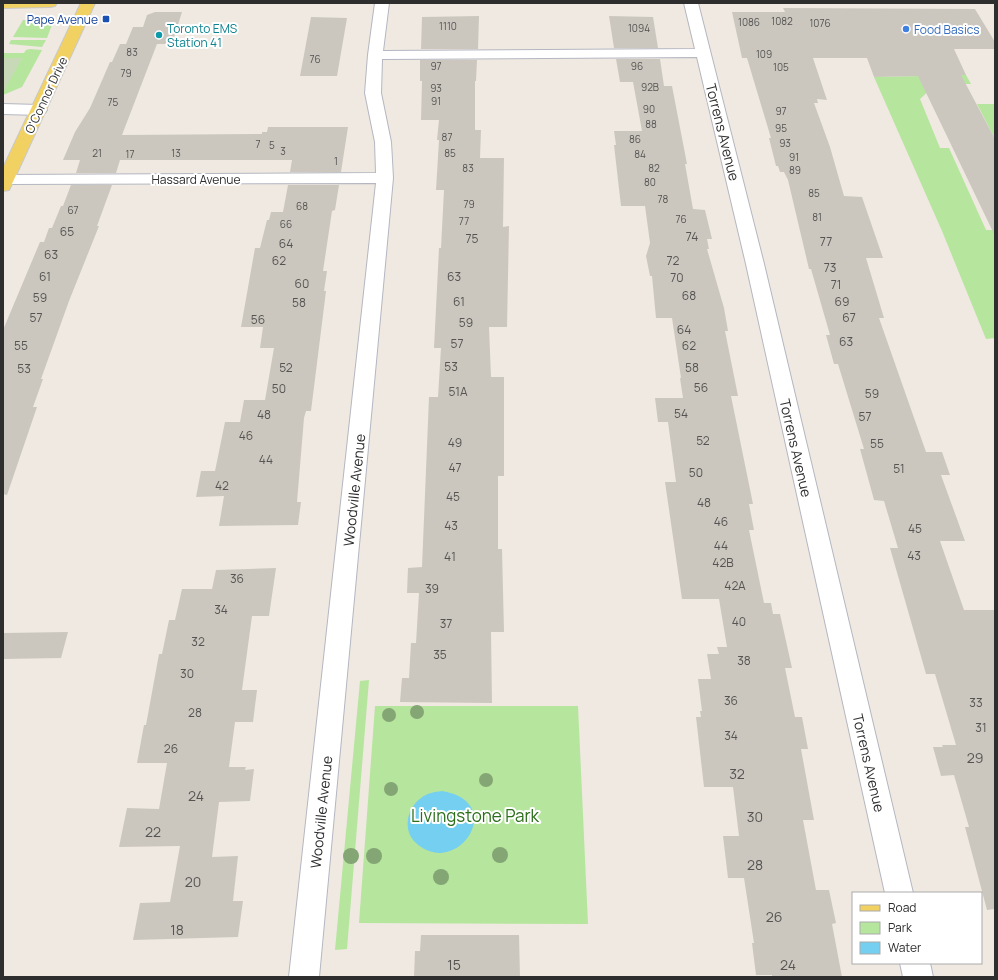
<svg xmlns="http://www.w3.org/2000/svg" width="998" height="980" viewBox="0 0 998 980" font-family="Manrope,sans-serif">
	<style>
		.green { fill: #b6e59e }
		.cemetery { fill: #c8d9b8 }
		.water { fill: #75cff0 }
		.building { fill: #cbc7bf }
		.lines { fill: none; stroke-linecap: round; stroke-linejoin: round }
		.minor-casing { stroke: #b4b7c1; stroke-width: 2 }
		.major-casing { stroke: #c9c9c9; stroke-width: 2 }
		.minor { fill: #fff; fill-rule: evenodd }
		.major { fill: #f2d163; fill-rule: evenodd }
		.tree { fill: #84a574 }
		.transit-dot { fill: #1a4fb4; stroke: #fff; stroke-width: 1.5 }
		.shop-dot { fill: #3f7fe0; stroke: #fff; stroke-width: 1.5 }
		.culture-dot { fill: #0f9aa8; stroke: #fff; stroke-width: 1.5 }
		.labels { text-anchor: middle; dominant-baseline: central; stroke-width: 4; stroke-linejoin: round; paint-order: stroke }
		.far-number-label { font-size: 10px; fill: #555452 }
		.far-transit-label { font-size: 12px; fill: #164399; stroke: #fff; text-anchor: end }
		.far-culture-label { font-size: 12px; fill: #0d838f; stroke: #fff; text-anchor: start }
		.far-shop-label { font-size: 12px; fill: #366cbe; stroke: #fff; text-anchor: start }
		.far-street-label { font-size: 12px; fill: #2e2e2e; stroke: #fff }
		.number-label { font-size: 12px; fill: #555452 }
		.street-label { font-size: 14px; fill: #2e2e2e; stroke: #fff }
		.near-number-label { font-size: 14px; fill: #555452 }
		.near-park-label { font-size: 17px; fill: #2c6e1b; stroke: #fff }
	</style>
	<rect width="100%" height="100%" fill="#efe9e1"/>
	<g class="green">
		<polygon points="30,16 47,17 47,19 45,21 53,22 47,38 13,37 23,20 28,20"/>
		<polygon points="11,40 46,40 42,47 9,44"/>
		<polygon points="30,49 42,50 22,87 3,95 3,53 24,53 26,50"/>
		<polygon points="966,75 971,84 936,84 920,99 940,148 949,148 986,230 995,230 995,338 986,339 942,231 874,77"/>
		<polygon points="977,104 995,104 995,139"/>
		<polygon points="369,680 347,949 335,950 360,681"/>
		<polygon points="375,706 578,706 588,924 359,923"/>
	</g>
	<polygon class="cemetery" points="3,58 22,58 3,93"/>
	<path class="water" d="M442,791C509,802 457,880 416,843C402,830 407,808 421,798C427,793 435,792 442,791Z"/>
	<g class="building">
		<polygon points="783,8 975,9 995,42 995,49 954,49 966,75 961,75 995,139 995,236 918,76 874,77 867,58 813,58 827,100 817,99 818,103 814,103 830,147 844,196 862,197 883,258 866,258 884,318 879,318 926,452 942,452 950,475 941,475 965,541 940,541 964,610 995,610 995,909 987,910 965,827 969,827 954,775 941,776 933,747 943,747 942,745 956,745 935,674 926,674 890,548 898,548 884,501 874,500 860,449 864,449 838,364 834,364 826,335 830,335 811,269 809,269 788,180 784,172 780,172 778,166 776,166 769,138 771,138 747,58 742,58 732,12 785,12"/>
		<polygon points="155,12 182,12 172,44 157,44 122,135 262,134 262,132 267,132 268,127 348,127 341,172 290,172 292,160 120,160 116,173 76,173 80,160 63,160 75,132 90,108 110,62 112,62 120,44 126,44 133,27 143,27 147,15"/>
		<polygon points="479,16 478,49 421,49 422,17"/>
		<polygon points="609,16 653,17 658,48 614,48"/>
		<polygon points="311,17 347,18 337,76 300,76"/>
		<polygon points="616,59 660,59 664,86 672,86 687,164 685,164 693,209 705,210 712,239 707,239 709,249 707,249 724,308 728,331 725,331 738,396 731,396 753,504 749,504 754,530 749,530 764,603 771,603 773,614 780,614 792,668 785,668 795,717 802,717 808,749 801,749 814,820 803,820 816,890 829,890 836,923 832,924 842,977 772,977 772,975 756,975 752,943 754,943 744,878 728,878 723,836 739,836 733,787 704,787 696,717 701,717 700,711 702,711 698,679 711,679 707,654 719,654 717,647 727,647 719,599 682,599 665,482 676,482 668,422 658,422 655,398 683,398 680,378 681,378 672,318 656,318 652,276 650,276 646,256 650,243 645,206 621,206 614,145 616,145 614,131 642,131 633,82 620,82"/>
		<polygon points="420,60 477,60 476,81 475,81 475,130 481,130 480,158 504,158 503,227 509,226 507,327 489,327 491,377 504,377 504,476 498,476 498,549 502,549 504,632 491,632 492,703 400,702 402,678 409,678 411,643 416,643 419,593 407,593 408,568 422,567 429,397 438,397 441,348 434,348 439,248 441,248 444,190 436,190 439,140 437,140 439,120 421,120 422,81 420,81"/>
		<polygon points="71,185 112,185 97,226 99,226 69,301 41,379 43,379 33,407 37,407 7,495 3,494 3,330 40,242 44,242 49,228 52,228 61,206 63,206"/>
		<polygon points="288,185 339,185 335,210 332,211 323,271 327,271 324,291 326,291 311,411 306,411 304,418 297,502 301,502 298,525 219,526 224,496 196,497 201,471 215,471 225,422 240,422 244,400 265,400 274,348 260,348 263,327 241,327 255,248 260,248 267,220 269,220 271,212 283,212"/>
		<polygon points="276,568 269,616 252,616 242,690 257,690 253,722 235,722 229,767 246,767 245,770 254,769 250,801 219,802 212,857 238,856 233,901 243,901 238,937 133,940 140,903 170,902 180,846 119,847 127,808 159,809 167,763 137,763 144,725 146,725 159,654 162,654 169,620 175,620 182,589 212,589 216,570"/>
		<polygon points="68,632 61,658 3,659 3,633"/>
		<polygon points="421,935 519,935 520,977 414,977 415,951 420,951"/>
	</g>
	<g class="lines">
		<defs>
			<g id="minor">
				<polygon points="375,3 389,3 383,51 695,49 684,3 698,3 764,264 913,893 885,893 746,264 697,57 382,59 381,93 391,142 393,178 319,977 289,977 376,183 6,184 3,183 3,175 376,173 375,142 365,93 368,55"/>
				<polygon points="3,104 39,105 45,107 47,110 45,113 39,115 3,114"/>
				<polygon points="900,963 930,963 933,977 903,977"/>
			</g>
			<g id="major">
				<polygon points="3,3 57,3 55,6 50,7 3,8"/>
				<polygon points="81,3 95,3 11,186 9,190 3,191 3,168"/>
			</g>
		</defs>
		<use href="#minor" class="minor-casing"/>
		<use href="#major" class="major-casing"/>
		<use href="#minor" class="minor"/>
		<use href="#major" class="major"/>
	</g>
	<g class="tree">
		<circle cx="417" cy="712" r="7"/>
		<circle cx="389" cy="715" r="7"/>
		<circle cx="486" cy="780" r="7"/>
		<circle cx="391" cy="789" r="7"/>
		<circle cx="500" cy="855" r="8"/>
		<circle cx="351" cy="856" r="8"/>
		<circle cx="374" cy="856" r="8"/>
		<circle cx="441" cy="877" r="8"/>
	</g>
	<rect class="transit-dot" x="102" y="15" width="8" height="8" rx="2"/>
	<circle class="shop-dot" cx="906" cy="29" r="4"/>
	<circle class="culture-dot" cx="159" cy="35" r="4"/>
	<g class="labels">
		<g class="far-number-label">
			<text x="782" y="21">1082</text>
			<text x="749" y="22">1086</text>
			<text x="820" y="23">1076</text>
			<text x="448" y="26">1110</text>
			<text x="639" y="28">1094</text>
			<text x="132" y="52">83</text>
			<text x="764" y="54">109</text>
			<text x="315" y="59">76</text>
			<text x="436" y="66">97</text>
			<text x="637" y="66">96</text>
			<text x="781" y="67">105</text>
			<text x="126" y="73">79</text>
			<text x="650" y="87">92B</text>
			<text x="436" y="88">93</text>
			<text x="436" y="101">91</text>
			<text x="113" y="102">75</text>
			<text x="649" y="109">90</text>
			<text x="781" y="111">97</text>
			<text x="651" y="124">88</text>
			<text x="781" y="128">95</text>
			<text x="447" y="137">87</text>
			<text x="635" y="139">86</text>
			<text x="785" y="143">93</text>
			<text x="258" y="144">7</text>
			<text x="272" y="145">5</text>
			<text x="283" y="151">3</text>
			<text x="97" y="153">21</text>
			<text x="176" y="153">13</text>
			<text x="450" y="153">85</text>
			<text x="130" y="154">17</text>
			<text x="640" y="154">84</text>
			<text x="794" y="157">91</text>
			<text x="336" y="161">1</text>
			<text x="468" y="168">83</text>
			<text x="654" y="168">82</text>
			<text x="795" y="170">89</text>
			<text x="650" y="182">80</text>
			<text x="814" y="193">85</text>
			<text x="663" y="199">78</text>
			<text x="469" y="204">79</text>
			<text x="302" y="206">68</text>
			<text x="73" y="210">67</text>
			<text x="817" y="217">81</text>
			<text x="681" y="219">76</text>
			<text x="464" y="221">77</text>
			<text x="286" y="224">66</text>
		</g>
		<g class="far-transit-label">
			<text x="98" y="19">Pape Avenue</text>
		</g>
		<g class="far-culture-label">
			<text x="167" y="28">Toronto EMS<tspan x="167" dy="14">Station 41</tspan></text>
		</g>
		<g class="far-shop-label">
			<text x="914" y="29">Food Basics</text>
		</g>
		<g class="far-street-label">
			<text transform="translate(46 95) rotate(-65)">O'Connor Drive</text>
			<text x="196" y="179">Hassard Avenue</text>
		</g>
		<g class="number-label">
			<text x="67" y="231">65</text>
			<text x="692" y="236">74</text>
			<text x="472" y="238">75</text>
			<text x="826" y="241">77</text>
			<text x="286" y="243">64</text>
			<text x="51" y="254">63</text>
			<text x="279" y="260">62</text>
			<text x="673" y="260">72</text>
			<text x="830" y="267">73</text>
			<text x="45" y="276">61</text>
			<text x="454" y="276">63</text>
			<text x="677" y="277">70</text>
			<text x="302" y="283">60</text>
			<text x="836" y="284">71</text>
			<text x="689" y="295">68</text>
			<text x="40" y="297">59</text>
			<text x="459" y="301">61</text>
			<text x="842" y="301">69</text>
			<text x="299" y="302">58</text>
			<text x="36" y="317">57</text>
			<text x="849" y="317">67</text>
			<text x="258" y="319">56</text>
			<text x="466" y="322">59</text>
			<text x="684" y="329">64</text>
			<text x="846" y="341">63</text>
			<text x="457" y="343">57</text>
			<text x="21" y="345">55</text>
			<text x="689" y="345">62</text>
			<text x="451" y="366">53</text>
			<text x="286" y="367">52</text>
			<text x="692" y="367">58</text>
			<text x="24" y="368">53</text>
			<text x="701" y="387">56</text>
			<text x="279" y="388">50</text>
			<text x="458" y="391">51A</text>
			<text x="872" y="393">59</text>
			<text x="681" y="413">54</text>
			<text x="264" y="414">48</text>
			<text x="865" y="416">57</text>
			<text x="246" y="435">46</text>
			<text x="703" y="440">52</text>
			<text x="455" y="442">49</text>
			<text x="877" y="443">55</text>
			<text x="266" y="459">44</text>
			<text x="455" y="467">47</text>
			<text x="899" y="468">51</text>
			<text x="696" y="472">50</text>
			<text x="222" y="485">42</text>
			<text x="453" y="496">45</text>
			<text x="704" y="502">48</text>
			<text x="721" y="521">46</text>
			<text x="451" y="525">43</text>
			<text x="915" y="528">45</text>
			<text x="721" y="545">44</text>
			<text x="914" y="555">43</text>
			<text x="450" y="556">41</text>
			<text x="723" y="562">42B</text>
			<text x="237" y="578">36</text>
			<text x="735" y="585">42A</text>
			<text x="432" y="588">39</text>
			<text x="221" y="609">34</text>
			<text x="739" y="621">40</text>
			<text x="446" y="623">37</text>
			<text x="198" y="641">32</text>
			<text x="440" y="654">35</text>
			<text x="744" y="660">38</text>
			<text x="187" y="673">30</text>
			<text x="731" y="700">36</text>
			<text x="976" y="702">33</text>
			<text x="195" y="712">28</text>
			<text x="981" y="727">31</text>
			<text x="731" y="735">34</text>
			<text x="171" y="748">26</text>
		</g>
		<g class="street-label">
			<text transform="translate(723 132) rotate(76)">Torrens Avenue</text>
			<text transform="translate(796 448) rotate(77)">Torrens Avenue</text>
			<text transform="translate(354 490) rotate(-84)">Woodville Avenue</text>
			<text transform="translate(869 763) rotate(77)">Torrens Avenue</text>
			<text transform="translate(321 812) rotate(-84)">Woodville Avenue</text>
		</g>
		<g class="near-number-label">
			<text x="975" y="757">29</text>
			<text x="737" y="773">32</text>
			<text x="196" y="795">24</text>
			<text x="755" y="816">30</text>
			<text x="153" y="831">22</text>
			<text x="755" y="864">28</text>
			<text x="193" y="881">20</text>
			<text x="774" y="916">26</text>
			<text x="177" y="929">18</text>
			<text x="454" y="964">15</text>
			<text x="788" y="964">24</text>
		</g>
		<g class="near-park-label">
			<text x="475" y="815">Livingstone Park</text>
		</g>
	</g>
	<rect width="998" height="980" fill="none" stroke="#2e2e2e" stroke-width="8"/>
	<rect x="852" y="892" width="130" height="72" fill="#ffffff" stroke="#ababab"/>
	<rect x="860" y="905" width="20" height="6" fill="#f2d163" stroke="#ababab"/>
	<text x="888" y="912" font-size="12" fill="#2e2e2e">Road</text>
	<rect x="860" y="922" width="20" height="12" fill="#b6e59e" stroke="#ababab"/>
	<text x="888" y="932" font-size="12" fill="#2e2e2e">Park</text>
	<rect x="860" y="942" width="20" height="12" fill="#75cff0" stroke="#ababab"/>
	<text x="888" y="952" font-size="12" fill="#2e2e2e">Water</text>
</svg>
